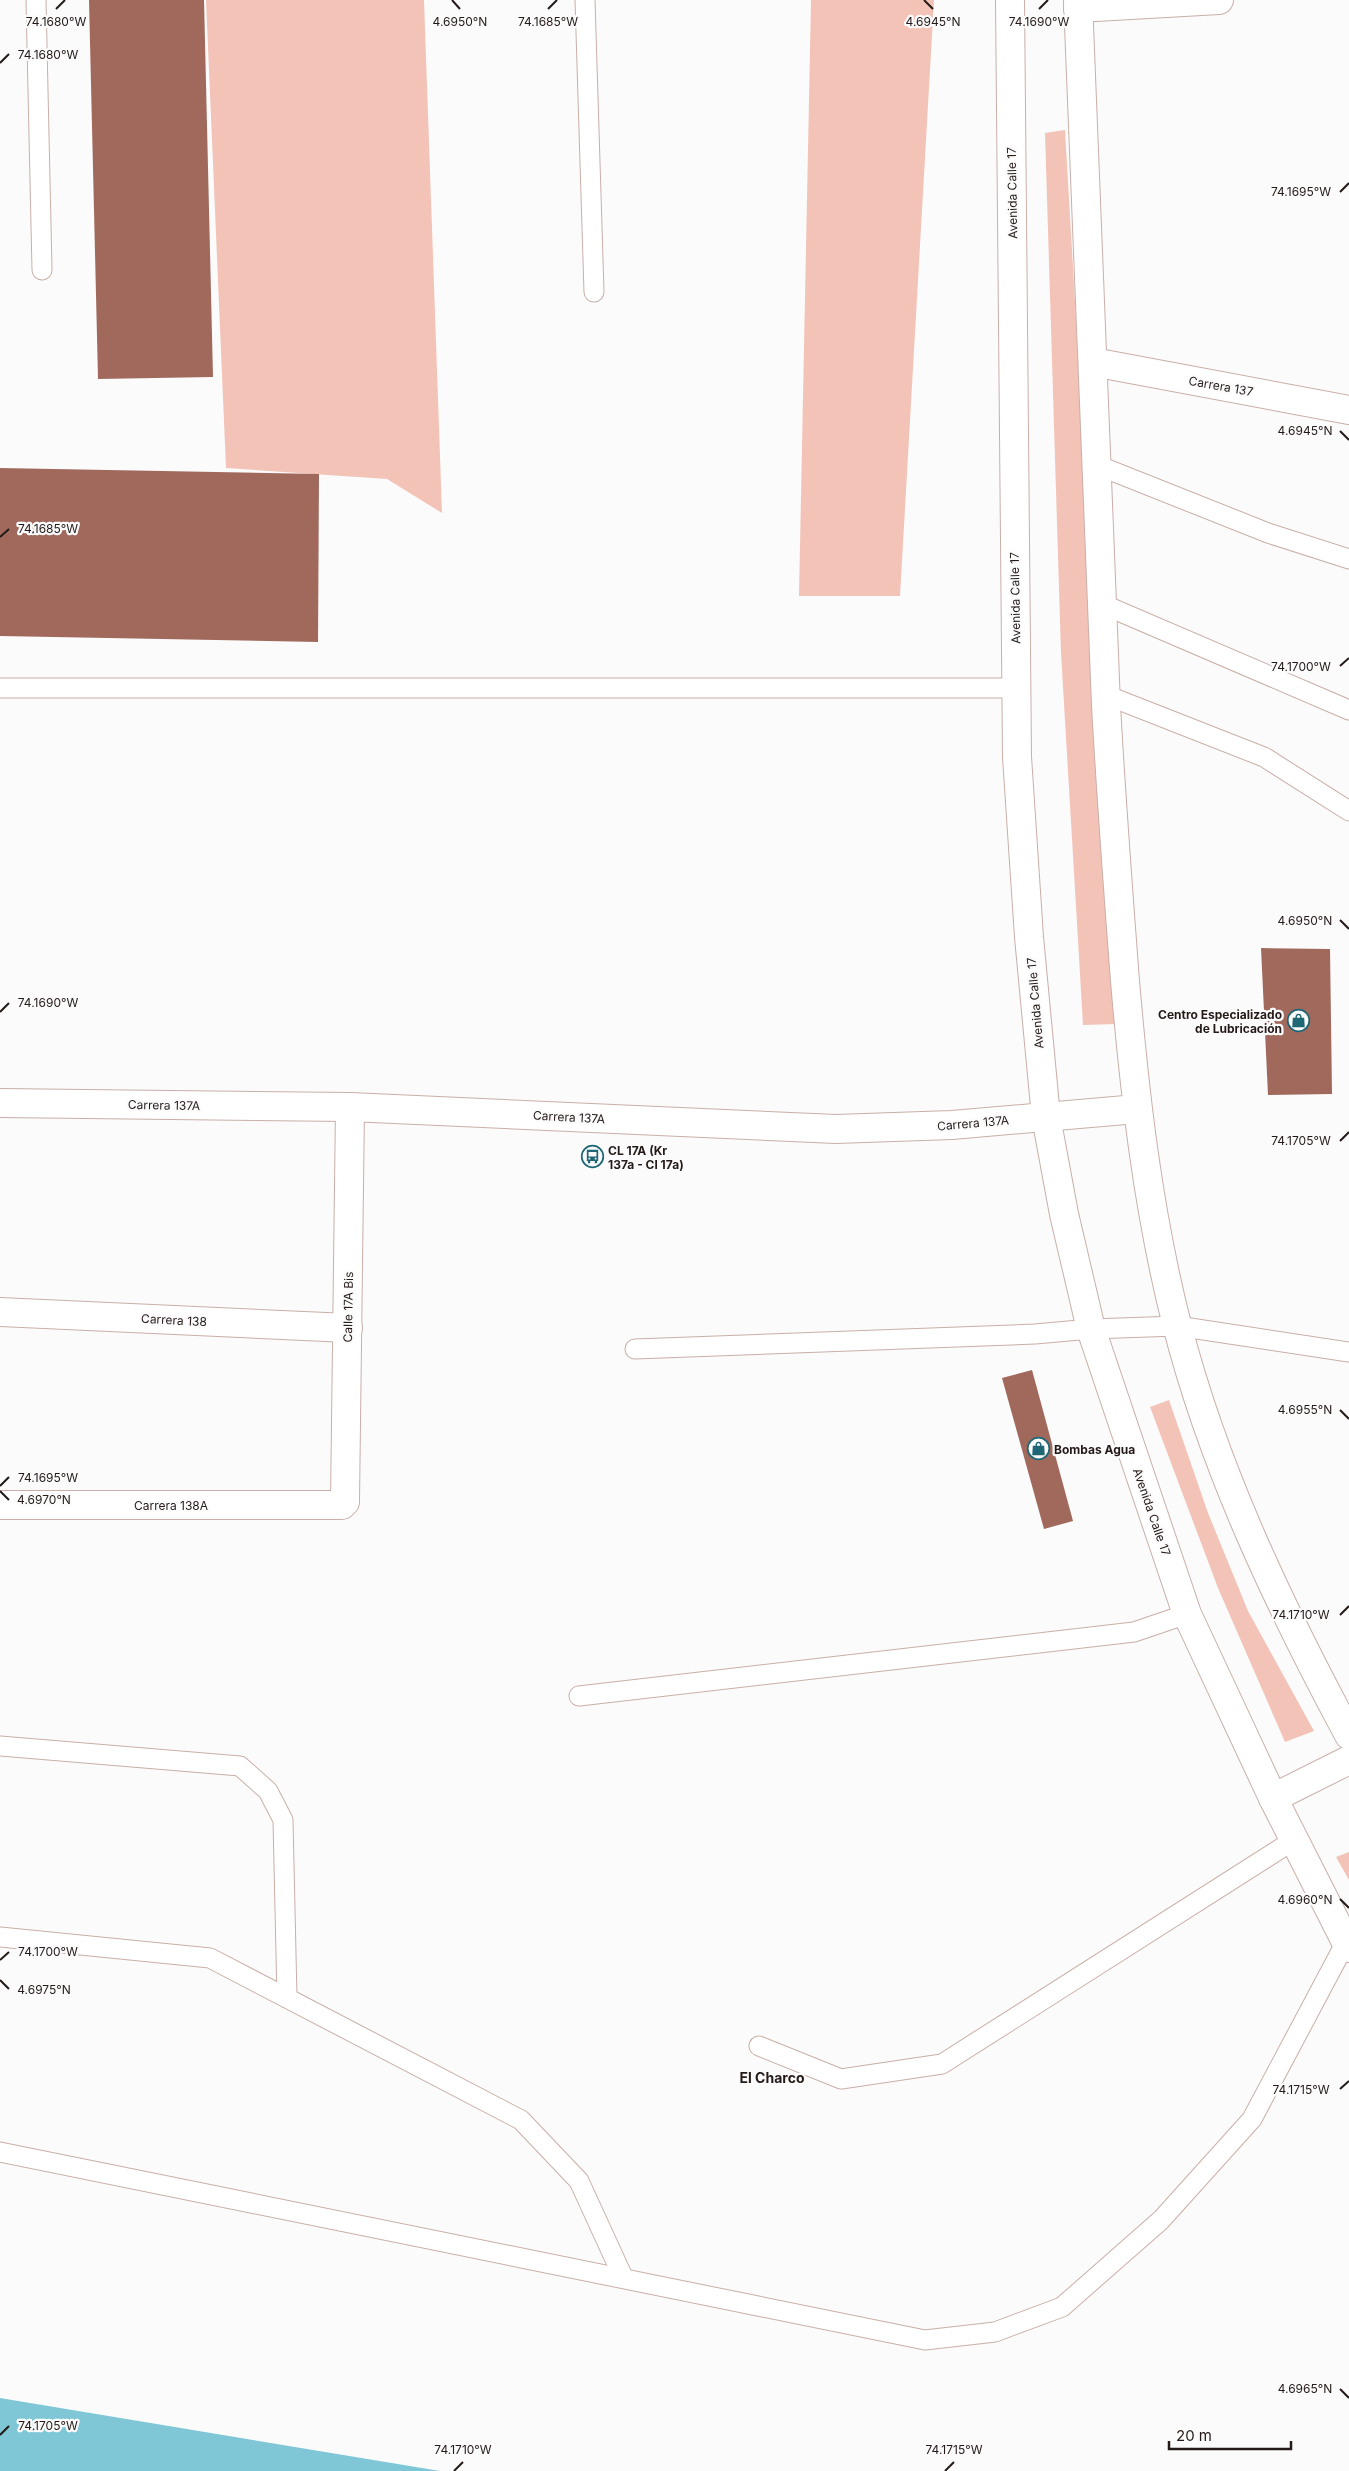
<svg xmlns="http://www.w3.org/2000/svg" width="1349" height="2471" viewBox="0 0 1349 2471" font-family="Inter,sans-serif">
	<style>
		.green { fill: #f3c3b7 }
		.water { fill: #7fc7d6 }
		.building { fill: #a0695c }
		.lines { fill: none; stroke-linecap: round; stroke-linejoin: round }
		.lane-casing { stroke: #c9afa8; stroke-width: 21 }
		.street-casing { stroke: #c9afa8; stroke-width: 30 }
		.secondary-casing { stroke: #c9afa8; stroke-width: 30 }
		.primary-casing { stroke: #c9afa8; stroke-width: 30 }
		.lane { stroke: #fff; stroke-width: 19 }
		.street { stroke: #fff; stroke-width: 28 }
		.secondary { stroke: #fff; stroke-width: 28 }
		.primary { stroke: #fff; stroke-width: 28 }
		.ticks { fill: none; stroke: #241a18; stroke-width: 2 }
		.labels { text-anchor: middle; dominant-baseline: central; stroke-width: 4.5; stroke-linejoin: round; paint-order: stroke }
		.street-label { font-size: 12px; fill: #241a18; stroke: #fbfbfb }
		.poi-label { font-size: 12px; font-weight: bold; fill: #241a18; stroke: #fbfbfb; text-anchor: start }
		.neighbourhood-label { font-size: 14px; font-weight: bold; fill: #241a18; stroke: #fbfbfb }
		.ticks-label { font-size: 12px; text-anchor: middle; fill: #241a18; stroke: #fbfbfb; stroke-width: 4.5; stroke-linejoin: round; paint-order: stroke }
	</style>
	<rect width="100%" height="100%" fill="#fbfbfb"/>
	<g class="green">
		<polygon points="206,0 424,0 442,513 387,479 226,468"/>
		<polygon points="811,0 934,0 900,596 799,596"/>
		<polygon points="1065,130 1117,1024 1083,1025 1061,653 1045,133"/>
		<polygon points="1169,1400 1208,1513 1248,1611 1314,1731 1285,1742 1218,1588 1150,1407"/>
		<polygon points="1349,1852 1349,1880 1336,1857"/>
	</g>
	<polygon class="water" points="0,2398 440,2471 0,2471"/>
	<g class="building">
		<polygon points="89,0 204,0 213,377 98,379"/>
		<polygon points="0,468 319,474 318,642 0,636"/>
		<polygon points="1261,948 1330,949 1332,1094 1268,1095"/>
		<polygon points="1032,1370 1073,1521 1044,1529 1002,1378"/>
	</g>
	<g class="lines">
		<defs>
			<g id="lane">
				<polyline points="36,0 42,270"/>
				<polyline points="585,0 594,292"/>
				<polyline points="1097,465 1268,533 1349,559"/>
				<polyline points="1102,604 1349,710"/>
				<polyline points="0,688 1016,688"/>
				<polyline points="1106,695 1264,757 1349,811"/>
				<polyline points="635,1349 1035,1334 1091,1329 1177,1326 1349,1352"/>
				<polyline points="579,1696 1134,1632 1187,1614"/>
				<polyline points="0,1746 240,1766 268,1791 283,1820 287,1998"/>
				<polyline points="0,1937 210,1958 521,2120 579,2181 623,2277"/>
				<polyline points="759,2046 841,2079 942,2064 1294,1840"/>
				<polyline points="0,2152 925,2340 995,2332 1062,2307 1161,2220 1252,2119 1346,1942"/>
			</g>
			<g id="street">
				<polyline points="1078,8 1219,0"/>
				<polyline points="1093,362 1349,410"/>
				<polyline points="0,1312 348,1328"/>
				<polyline points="0,1505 342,1505 345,1502 350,1107"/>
			</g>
			<polyline id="secondary" points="0,1103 350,1107 836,1129 952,1125 1137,1109"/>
			<g id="primary">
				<polyline points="1010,0 1017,757 1029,937 1046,1117 1064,1214 1091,1329 1187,1614 1273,1798 1349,1948"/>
				<path d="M1078,0C1089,235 1095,470 1106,705C1111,797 1118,889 1125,981C1135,1097 1148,1211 1177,1325C1214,1469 1279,1605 1349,1735"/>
				<polyline points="1273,1798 1349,1760"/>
			</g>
		</defs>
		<use href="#lane" class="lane-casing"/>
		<use href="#street" class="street-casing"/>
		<use href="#secondary" class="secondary-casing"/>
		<use href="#primary" class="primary-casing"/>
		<use href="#lane" class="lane"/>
		<use href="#street" class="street"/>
		<use href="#secondary" class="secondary"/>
		<use href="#primary" class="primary"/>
	</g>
	<path class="ticks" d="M452,0L460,9M924,0L933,9M56,9L65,0M548,9L557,0M1039,9L1048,0M0,63L9,54M1340,192L1349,183M1340,431L1349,440M0,537L9,529M1340,666L1349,658M1340,920L1349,929M0,1012L9,1003M1340,1141L1349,1132M1340,1410L1349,1419M0,1486L9,1477M0,1491L9,1500M1340,1615L1349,1606M1340,1899L1349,1908M0,1960L9,1952M0,1980L9,1989M1340,2089L1349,2081M1340,2389L1349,2398M0,2435L9,2426M454,2471L463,2462M945,2471L954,2462"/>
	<defs>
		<symbol id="shop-ring" viewBox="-11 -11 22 22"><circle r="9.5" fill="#fbfbfb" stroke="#1f6774" stroke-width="1.5"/><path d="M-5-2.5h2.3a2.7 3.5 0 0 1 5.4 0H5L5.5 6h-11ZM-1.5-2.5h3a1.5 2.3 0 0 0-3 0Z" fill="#1f6774"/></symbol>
		<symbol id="bus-ring" viewBox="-11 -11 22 22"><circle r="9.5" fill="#fbfbfb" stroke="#1f6774" stroke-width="1.5"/><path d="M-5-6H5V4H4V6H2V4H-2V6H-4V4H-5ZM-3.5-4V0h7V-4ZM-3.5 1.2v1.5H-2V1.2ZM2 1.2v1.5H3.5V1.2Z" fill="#1f6774"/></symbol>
	</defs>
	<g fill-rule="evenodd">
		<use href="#shop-ring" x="1286" y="1008" width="25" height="25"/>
		<use href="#bus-ring" x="580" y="1144" width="25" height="25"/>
		<use href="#shop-ring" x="1026" y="1436" width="25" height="25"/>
	</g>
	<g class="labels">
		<g class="street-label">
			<text transform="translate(1012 193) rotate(-91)">Avenida Calle 17</text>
			<text transform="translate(1221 386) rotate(10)">Carrera 137</text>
			<text transform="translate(1015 598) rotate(-91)">Avenida Calle 17</text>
			<text transform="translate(1035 1003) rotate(-95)">Avenida Calle 17</text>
			<text transform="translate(164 1105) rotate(1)">Carrera 137A</text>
			<text transform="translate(569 1117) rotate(3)">Carrera 137A</text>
			<text transform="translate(973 1123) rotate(-5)">Carrera 137A</text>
			<text transform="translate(348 1307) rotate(-89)">Calle 17A Bis</text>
			<text transform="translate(174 1320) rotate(3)">Carrera 138</text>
			<text x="171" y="1505">Carrera 138A</text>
			<text transform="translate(1152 1512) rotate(71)">Avenida Calle 17</text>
		</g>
		<g class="poi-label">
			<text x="1282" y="1014" text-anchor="end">Centro Especializado<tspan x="1282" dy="14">de Lubricación</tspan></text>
			<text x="608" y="1150">CL 17A (Kr<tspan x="608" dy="14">137a - Cl 17a)</tspan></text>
			<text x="1054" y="1449">Bombas Agua</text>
		</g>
		<g class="neighbourhood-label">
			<text x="772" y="2077">El Charco</text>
		</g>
	</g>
	<g class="ticks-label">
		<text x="56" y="26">74.1680°W</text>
		<text x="548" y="26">74.1685°W</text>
		<text x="1039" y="26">74.1690°W</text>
		<text x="460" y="26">4.6950°N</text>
		<text x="933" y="26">4.6945°N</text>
		<text x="48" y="59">74.1680°W</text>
		<text x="1301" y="196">74.1695°W</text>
		<text x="1305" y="435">4.6945°N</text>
		<text x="48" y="533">74.1685°W</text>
		<text x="1301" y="671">74.1700°W</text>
		<text x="1305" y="925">4.6950°N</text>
		<text x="48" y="1007">74.1690°W</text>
		<text x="1301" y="1145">74.1705°W</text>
		<text x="1305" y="1414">4.6955°N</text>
		<text x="48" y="1482">74.1695°W</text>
		<text x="44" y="1504">4.6970°N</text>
		<text x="1301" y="1619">74.1710°W</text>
		<text x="1305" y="1904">4.6960°N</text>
		<text x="48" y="1956">74.1700°W</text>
		<text x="44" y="1994">4.6975°N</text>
		<text x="1301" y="2094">74.1715°W</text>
		<text x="1305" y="2393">4.6965°N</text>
		<text x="48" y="2430">74.1705°W</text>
		<text x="463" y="2454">74.1710°W</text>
		<text x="954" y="2454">74.1715°W</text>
	</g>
	<path d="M1169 2441v8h122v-8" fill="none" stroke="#241a18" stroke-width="2.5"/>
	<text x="1176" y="2441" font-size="15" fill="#241a18" stroke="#fbfbfb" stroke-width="4" paint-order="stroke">20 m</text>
</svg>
